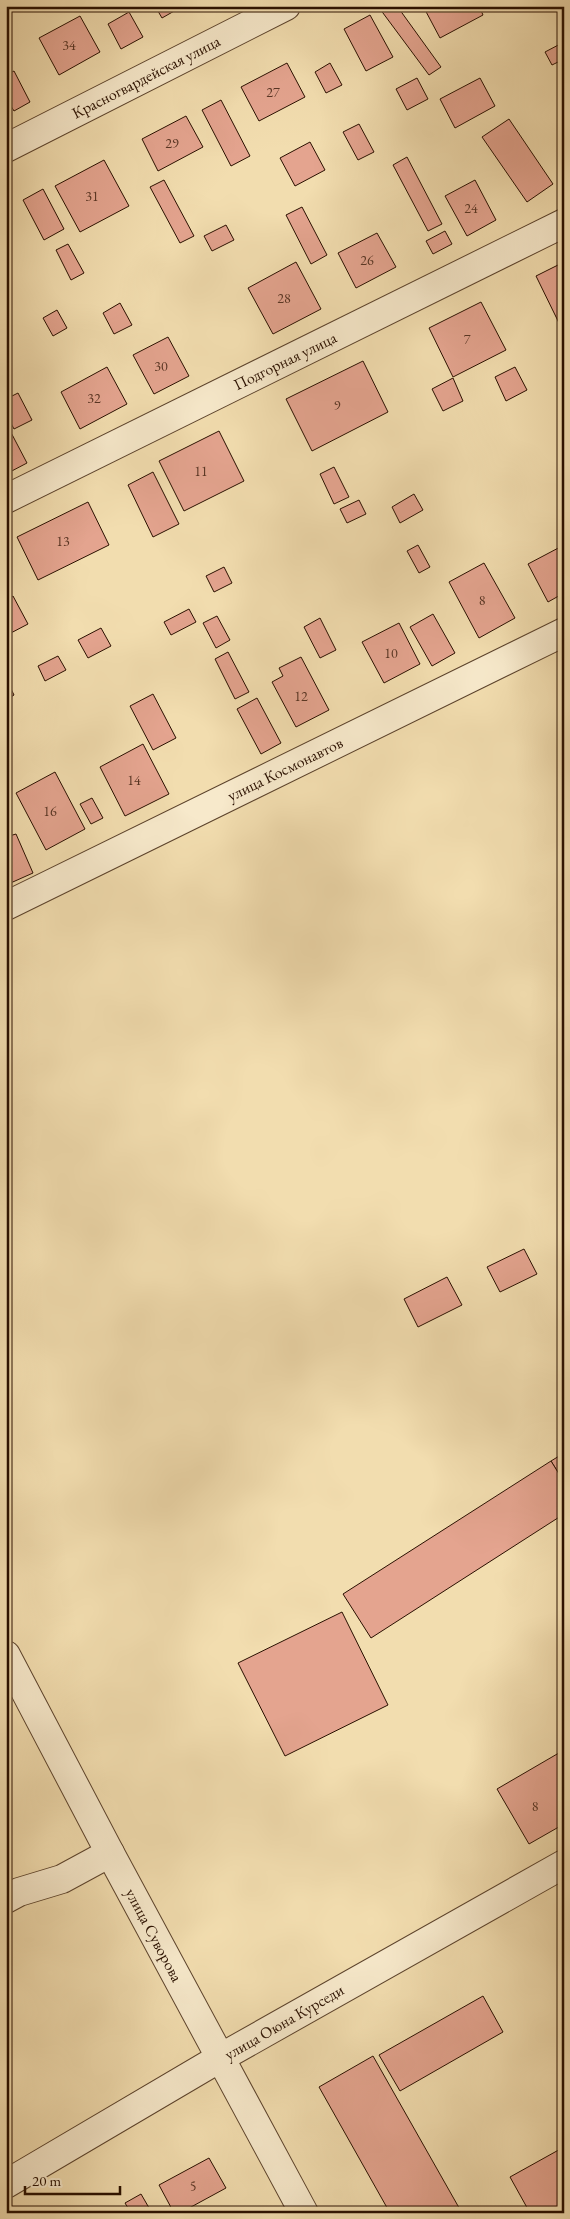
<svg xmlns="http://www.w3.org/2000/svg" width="570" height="2219" viewBox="0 0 570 2219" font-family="'EB Garamond',serif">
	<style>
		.building { fill: #e4a48f; stroke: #2a1000 }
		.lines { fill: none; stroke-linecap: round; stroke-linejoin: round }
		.minor-casing { stroke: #5c432c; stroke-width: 30 }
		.minor { stroke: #f7e9cb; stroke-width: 28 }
		.labels { text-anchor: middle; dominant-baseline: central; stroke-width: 4.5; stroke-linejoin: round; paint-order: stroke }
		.number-label { font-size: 14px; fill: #583524 }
		.street-label { font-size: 16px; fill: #2a1000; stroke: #f7e9cb }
	</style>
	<rect width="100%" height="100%" fill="#f2ddaf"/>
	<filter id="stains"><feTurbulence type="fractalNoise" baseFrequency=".004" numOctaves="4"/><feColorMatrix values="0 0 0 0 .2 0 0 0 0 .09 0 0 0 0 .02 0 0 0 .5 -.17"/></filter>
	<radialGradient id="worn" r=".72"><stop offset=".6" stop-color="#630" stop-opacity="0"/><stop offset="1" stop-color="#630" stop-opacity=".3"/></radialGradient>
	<g class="building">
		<polygon points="155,6 183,6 162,18"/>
		<polygon points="384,6 397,6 441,67 429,75 380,9"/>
		<polygon points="423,6 479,6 483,15 440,38"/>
		<polygon points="129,12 143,37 121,49 108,24"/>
		<polygon points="370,15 393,57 366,71 344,29"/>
		<polygon points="80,16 100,52 59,75 39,38"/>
		<polygon points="564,42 564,59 552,65 545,52"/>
		<polygon points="287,63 305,97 259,121 241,87"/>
		<polygon points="330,63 342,85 326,93 315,72"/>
		<polygon points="14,71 30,102 14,111 6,98 6,75"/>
		<polygon points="417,78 428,99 407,110 396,89"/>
		<polygon points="480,78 495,106 455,128 440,99"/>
		<polygon points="221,100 250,156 231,166 202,110"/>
		<polygon points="186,116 203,147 158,171 142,139"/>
		<polygon points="509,119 553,184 527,202 482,137"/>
		<polygon points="359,124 374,152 358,160 343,132"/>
		<polygon points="310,142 325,170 295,186 280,158"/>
		<polygon points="407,157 442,224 428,231 393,165"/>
		<polygon points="104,160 129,206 80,232 55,186"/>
		<polygon points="164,180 194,236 180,243 150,187"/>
		<polygon points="475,180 496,220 467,236 445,196"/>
		<polygon points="43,189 64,229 44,240 23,200"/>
		<polygon points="302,207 327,255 311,264 286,215"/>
		<polygon points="226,225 234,240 212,251 204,236"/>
		<polygon points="445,231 452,244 433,254 426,241"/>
		<polygon points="377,233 396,267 356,288 338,253"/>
		<polygon points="68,244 84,273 71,280 56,250"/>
		<polygon points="296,262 321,309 273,334 248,288"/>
		<polygon points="564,262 564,321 559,323 536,276"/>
		<polygon points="481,302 506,350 453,377 429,328"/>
		<polygon points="120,303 132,325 114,334 103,313"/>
		<polygon points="57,310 67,328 53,336 43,318"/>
		<polygon points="168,337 189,376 154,394 133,355"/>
		<polygon points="363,361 388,412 312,451 286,399"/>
		<polygon points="107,367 127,404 80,429 61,392"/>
		<polygon points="515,367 527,390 506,401 495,377"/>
		<polygon points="453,378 463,401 443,411 432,389"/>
		<polygon points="18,393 32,420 14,429 6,414 6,399"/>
		<polygon points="6,423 27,463 6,474"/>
		<polygon points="219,431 244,481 184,511 159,461"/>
		<polygon points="334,467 349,497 334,504 320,474"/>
		<polygon points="153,472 179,524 153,537 128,485"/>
		<polygon points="414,494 423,510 400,523 392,507"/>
		<polygon points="359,500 366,514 347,523 340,509"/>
		<polygon points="88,502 109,545 38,580 17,537"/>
		<polygon points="418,545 430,567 419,573 407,551"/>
		<polygon points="564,545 564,593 548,602 528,564"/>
		<polygon points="484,563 515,618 479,638 449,582"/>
		<polygon points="224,567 232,583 214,592 206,576"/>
		<polygon points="13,596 28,624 7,635 6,600"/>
		<polygon points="189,609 196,622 171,635 164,622"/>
		<polygon points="433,614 455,653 432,666 410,627"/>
		<polygon points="217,616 230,640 216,648 203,623"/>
		<polygon points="320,618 336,650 320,658 304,627"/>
		<polygon points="399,623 420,664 384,683 362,642"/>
		<polygon points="101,628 111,646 88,658 78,640"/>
		<polygon points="228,652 249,692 235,699 215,659"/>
		<polygon points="58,656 66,670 45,681 38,666"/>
		<polygon points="301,657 329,710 296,727 272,682 283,676 279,668"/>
		<polygon points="9,685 14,695 6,700 6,686"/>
		<polygon points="153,694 176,738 153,750 130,706"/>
		<polygon points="257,698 281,743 261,754 237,709"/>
		<polygon points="143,744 169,794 125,816 100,767"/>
		<polygon points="55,772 85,829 46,850 16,793"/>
		<polygon points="92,798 103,818 91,824 80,804"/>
		<polygon points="16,834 33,873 6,885 6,837"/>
		<polygon points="524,1249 537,1274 500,1292 487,1267"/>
		<polygon points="447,1277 462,1305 418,1327 404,1299"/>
		<polygon points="564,1453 564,1482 551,1461"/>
		<polygon points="551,1461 564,1482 564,1514 371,1638 343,1594"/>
		<polygon points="342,1612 388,1705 285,1756 238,1663"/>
		<polygon points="564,1750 564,1824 529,1844 497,1789"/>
		<polygon points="483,1996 503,2032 400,2091 379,2055"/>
		<polygon points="373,2056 462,2213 390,2213 319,2087"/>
		<polygon points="564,2147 564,2213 530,2213 510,2177"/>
		<polygon points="209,2158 226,2188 180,2213 174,2213 159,2185"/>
		<polygon points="141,2194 152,2213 131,2213 125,2203"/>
	</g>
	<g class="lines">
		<defs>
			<g id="minor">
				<polyline points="6,148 286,6"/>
				<polyline points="6,499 564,223"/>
				<polyline points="6,906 564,632"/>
				<polyline points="6,1655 110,1853 304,2213"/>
				<polyline points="6,1899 19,1892 62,1879 110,1853"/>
				<polyline points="6,2184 220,2058 564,1864"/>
			</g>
		</defs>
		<use href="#minor" class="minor-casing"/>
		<use href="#minor" class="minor"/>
	</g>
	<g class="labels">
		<g class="number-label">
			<text x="69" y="45">34</text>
			<text x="273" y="92">27</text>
			<text x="172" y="143">29</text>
			<text x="92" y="196">31</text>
			<text x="471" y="208">24</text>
			<text x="367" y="260">26</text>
			<text x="284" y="298">28</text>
			<text x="467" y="339">7</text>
			<text x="161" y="366">30</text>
			<text x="94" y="398">32</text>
			<text x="337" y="405">9</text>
			<text x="201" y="471">11</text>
			<text x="63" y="541">13</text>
			<text x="482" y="600">8</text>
			<text x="391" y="653">10</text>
			<text x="301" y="696">12</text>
			<text x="134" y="780">14</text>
			<text x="50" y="811">16</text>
			<text x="535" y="1806">8</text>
			<text x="193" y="2186">5</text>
		</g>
		<g class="street-label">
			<text transform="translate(146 77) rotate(-27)">Красногвардейская улица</text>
			<text transform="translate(285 361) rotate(-26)">Подгорная улица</text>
			<text transform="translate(285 769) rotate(-26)">улица Космонавтов</text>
			<text transform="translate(154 1935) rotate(62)">улица Суворова</text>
			<text transform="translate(284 2022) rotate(-30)">улица Оюна Курседи</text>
		</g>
	</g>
	<rect width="570" height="2219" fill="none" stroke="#f2ddaf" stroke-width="25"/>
	<rect x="8" y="8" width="555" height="2204" fill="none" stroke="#2a1000" stroke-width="2.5"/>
	<rect x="12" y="12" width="545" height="2194" fill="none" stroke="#2a1000"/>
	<path d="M25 2186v8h95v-8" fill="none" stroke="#2a1000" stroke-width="2.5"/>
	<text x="32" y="2186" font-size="15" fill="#2a1000" stroke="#f7e9cb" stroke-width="4" paint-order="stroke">20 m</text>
	<rect width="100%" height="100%" filter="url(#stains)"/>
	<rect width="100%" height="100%" fill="url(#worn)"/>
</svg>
